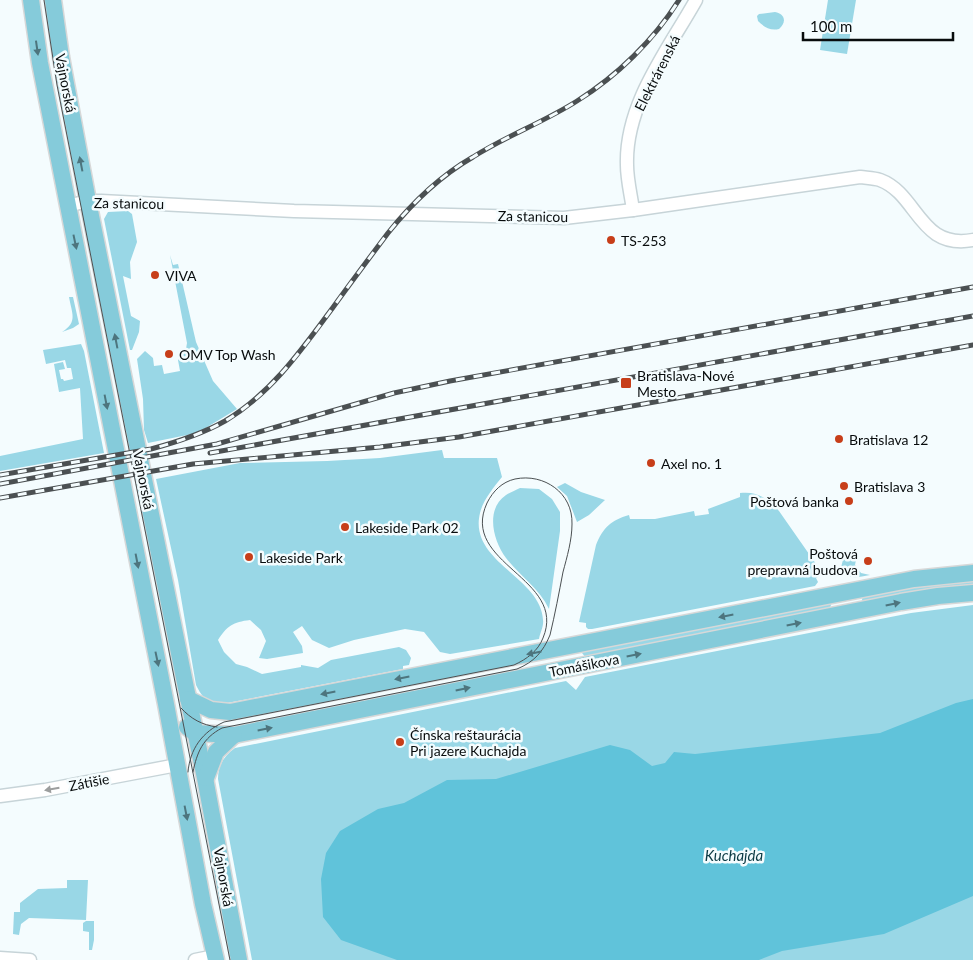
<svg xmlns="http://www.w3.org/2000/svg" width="973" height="960" viewBox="0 0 973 960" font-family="Lato,sans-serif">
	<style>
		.green { fill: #99d7e6 }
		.water { fill: #60c3da }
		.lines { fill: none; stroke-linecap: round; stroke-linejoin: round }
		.minor-casing { stroke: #c7d4d8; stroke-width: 15 }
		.major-casing { stroke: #d7d8d8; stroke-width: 19 }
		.minor { stroke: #fff; stroke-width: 12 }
		.major { stroke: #85cbda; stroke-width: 16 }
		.tram { stroke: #4b5052; stroke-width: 1 }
		.rail-casing { stroke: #4b5052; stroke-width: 5 }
		.rail { stroke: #f4fcfe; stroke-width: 3; stroke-dasharray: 9; stroke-linecap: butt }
		.oneway { fill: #4d757e }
		.oneway2 { fill: #9c9e9e }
		.poi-dot { fill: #c73e19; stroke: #f4fcfe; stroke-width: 2 }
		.labels { text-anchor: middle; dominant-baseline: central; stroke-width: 5; stroke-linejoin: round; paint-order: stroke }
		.street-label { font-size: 14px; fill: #080c0d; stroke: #f4fcfe }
		.poi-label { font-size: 14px; fill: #080c0d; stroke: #f4fcfe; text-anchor: start }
		.water-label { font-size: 15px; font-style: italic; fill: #0b3a44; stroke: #f4fcfe }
	</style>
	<rect width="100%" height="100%" fill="#f4fcfe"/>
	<g class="green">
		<polygon points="828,0 856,0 847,54 820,50"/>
		<path d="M775,12C785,14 787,22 779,29C770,31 764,27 758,21L757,16L759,14Z"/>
		<polygon points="128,211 132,214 137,242 130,262 131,279 123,276 131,316 140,321 139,332 132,350 130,350 104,219 108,212"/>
		<polygon points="170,255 173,265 178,264 196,342 213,381 237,409 204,429 192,434 148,443 144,430 143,399 137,359 145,351 153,358 154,366 162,365 164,374 180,371 178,360 186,349 187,343"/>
		<path d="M69,297H73L79,324L73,328L62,332C78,322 72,314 69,297Z"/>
		<polygon points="81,344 84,351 104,453 0,471 0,456 83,439 80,388 59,392 54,364 63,362 65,369 59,370 61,379 63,379 64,381 73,379 71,368 67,368 65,360 46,364 43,350"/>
		<path d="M442,450L444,458H497L502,477C494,487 483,500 480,513C468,562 541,577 543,620C544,626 540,633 539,639L450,654L440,652L424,632L405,629L354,640L329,648L312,640L302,626L293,632L302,646L303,653L267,659L259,658L266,641L261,630L250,620C233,622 227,626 218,640L224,652L236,664L247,667L262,674L301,667V665L318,668L331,660L399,647L406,650L411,658L409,665L403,666V669L227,703C209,704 204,701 196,685L178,580L156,479L240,463L327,461L380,458Z"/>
		<polygon points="565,483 581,492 605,500 589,515 577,522 567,496 557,487"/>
		<path d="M520,488L539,489L552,499L560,512V531L549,609C539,588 520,576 506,558C493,541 485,509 506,495C511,492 516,490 520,488Z"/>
		<path d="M740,493C757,491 767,498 779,511L823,574L816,578L818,582L815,586L592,629H588L586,627V623L579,622L596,545C603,528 611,520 629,515L630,519H655L694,511L695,516L709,514L708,509L740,497Z"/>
		<path d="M853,555H857L855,565L861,573L870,575C858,577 849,580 840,571L843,560Z"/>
		<polygon points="973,578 973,588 864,602 862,600 863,595"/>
		<polygon points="829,602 831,605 829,610 586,658 582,653 584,650"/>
		<path d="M973,605V960H252L218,779C218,765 224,756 235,748L566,681L576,690L585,677L911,613Z"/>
		<polygon points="67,880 88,880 86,920 29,918 21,924 19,935 13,934 14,912 20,912 20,903 38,889 67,888"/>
		<polygon points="86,921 94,921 94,940 92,950 89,950 89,932 83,931 83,923"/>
	</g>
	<polygon class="water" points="973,699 973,896 884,934 782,951 759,960 397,960 341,940 323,917 321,879 326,853 340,831 378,809 404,803 447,780 496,779 610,745 630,750 652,766 665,763 674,752 695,754 880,733 956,703"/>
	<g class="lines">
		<defs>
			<g id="minor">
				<path d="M67,206L88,201H101L294,211L564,218L633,210L860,177C867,178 874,178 880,180C918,194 919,250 973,240"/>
				<path d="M633,210C631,195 627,180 627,165C625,104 668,50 696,0"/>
				<polyline points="0,796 45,790 177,765"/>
				<polyline points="0,958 30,960"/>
				<polyline points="195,960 215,956"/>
			</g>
			<g id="major">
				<polyline points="31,0 40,63 166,704 203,904 216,960"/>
				<polyline points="53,0 61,57 88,201 186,688 205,778 239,960"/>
				<polyline points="188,699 211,710 230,712 914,579 973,573"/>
				<polyline points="187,727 195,733 234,735 901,602 938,596 973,593"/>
				<polyline points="206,778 216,752 234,735"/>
			</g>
		</defs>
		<use href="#minor" class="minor-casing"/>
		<use href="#major" class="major-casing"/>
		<use href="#minor" class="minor"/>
		<use href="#major" class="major"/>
		<g class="tram">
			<polyline points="44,0 57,85 230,960"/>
			<path d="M181,708C191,719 202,725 217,727"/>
			<path d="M188,772C190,749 202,732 224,722L514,665C527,659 538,651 543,638C568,578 459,564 487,503C493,491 502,482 515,479C544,473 573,493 572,524C572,540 567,557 563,572C559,593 555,614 550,635C543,652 534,662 517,669L222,728C203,738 197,752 193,772"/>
		</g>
		<defs>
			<g id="rail">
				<polyline points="210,453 973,316"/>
				<path d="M0,475L151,449C177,442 202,434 225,421C272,393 303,348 334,306C352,281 370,257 388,233C412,203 440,176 473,157C506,136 544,122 577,101C617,76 654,40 679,0"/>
				<polyline points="0,484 217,444 394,393 450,381 973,287"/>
				<polyline points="0,498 193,464 380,447 459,437 973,345"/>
			</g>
		</defs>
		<use href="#rail" class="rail-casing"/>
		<use href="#rail" class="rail"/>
	</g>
	<defs><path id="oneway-solid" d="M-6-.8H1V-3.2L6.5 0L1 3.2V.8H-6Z" transform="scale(1.25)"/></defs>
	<g class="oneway">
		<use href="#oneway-solid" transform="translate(37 48) rotate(82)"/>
		<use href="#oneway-solid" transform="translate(81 164) rotate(-101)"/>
		<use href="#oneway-solid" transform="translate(75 242) rotate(78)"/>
		<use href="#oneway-solid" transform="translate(116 341) rotate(-101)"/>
		<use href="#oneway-solid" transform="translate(106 402) rotate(79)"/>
		<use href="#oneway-solid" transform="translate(137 561) rotate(79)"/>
		<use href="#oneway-solid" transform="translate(893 604) rotate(-12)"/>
		<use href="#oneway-solid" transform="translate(726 616) rotate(169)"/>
		<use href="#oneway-solid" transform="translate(794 624) rotate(-11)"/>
		<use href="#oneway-solid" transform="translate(534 653) rotate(169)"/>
		<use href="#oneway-solid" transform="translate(634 655) rotate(-11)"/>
		<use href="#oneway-solid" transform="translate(157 659) rotate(78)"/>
		<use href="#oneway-solid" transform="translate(402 678) rotate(169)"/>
		<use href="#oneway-solid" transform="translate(463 689) rotate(-12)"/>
		<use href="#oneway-solid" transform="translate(328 693) rotate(169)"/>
		<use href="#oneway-solid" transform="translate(265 729) rotate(-11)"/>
		<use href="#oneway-solid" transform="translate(186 813) rotate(79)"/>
	</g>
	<use class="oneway2" href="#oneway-solid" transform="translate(52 789) rotate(170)"/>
	<g class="poi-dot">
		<circle cx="611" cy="240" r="5"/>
		<circle cx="155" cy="275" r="5"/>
		<circle cx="169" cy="354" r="5"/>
		<rect x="620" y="377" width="12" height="12" rx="2.5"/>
		<circle cx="839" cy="439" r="5"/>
		<circle cx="651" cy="463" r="5"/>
		<circle cx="844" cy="486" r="5"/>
		<circle cx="849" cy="501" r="5"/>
		<circle cx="345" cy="527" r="5"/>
		<circle cx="249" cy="557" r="5"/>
		<circle cx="868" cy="561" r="5"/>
		<circle cx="400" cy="742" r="5"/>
	</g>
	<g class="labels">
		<g class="street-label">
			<text transform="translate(657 73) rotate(-63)">Elektrárenská</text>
			<text transform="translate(66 83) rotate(79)">Vajnorská</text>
			<text transform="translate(129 203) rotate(1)">Za stanicou</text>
			<text transform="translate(533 216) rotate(1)">Za stanicou</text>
			<text transform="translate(144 480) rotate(79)">Vajnorská</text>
			<text transform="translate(584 665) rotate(-11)">Tomášikova</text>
			<text transform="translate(89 782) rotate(-11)">Zátišie</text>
			<text transform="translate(224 877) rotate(80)">Vajnorská</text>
		</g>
		<g class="poi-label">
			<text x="621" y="240">TS-253</text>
			<text x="165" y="275">VIVA</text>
			<text x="179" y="354">OMV Top Wash</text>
			<text x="637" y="375">Bratislava-Nové<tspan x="637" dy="16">Mesto</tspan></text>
			<text x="849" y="439">Bratislava 12</text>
			<text x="661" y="463">Axel no. 1</text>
			<text x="854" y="486">Bratislava 3</text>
			<text x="839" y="501" text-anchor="end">Poštová banka</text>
			<text x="355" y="527">Lakeside Park 02</text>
			<text x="858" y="553" text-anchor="end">Poštová<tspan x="858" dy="16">prepravná budova</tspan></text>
			<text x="259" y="557">Lakeside Park</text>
			<text x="410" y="734">Čínska reštaurácia<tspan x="410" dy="16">Pri jazere Kuchajda</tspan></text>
		</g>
		<g class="water-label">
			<text x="734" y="855">Kuchajda</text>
		</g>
	</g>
	<path d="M803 32v8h150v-8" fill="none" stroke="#080c0d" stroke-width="2.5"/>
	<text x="810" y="32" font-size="15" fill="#080c0d" stroke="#f4fcfe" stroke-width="4" paint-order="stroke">100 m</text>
</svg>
